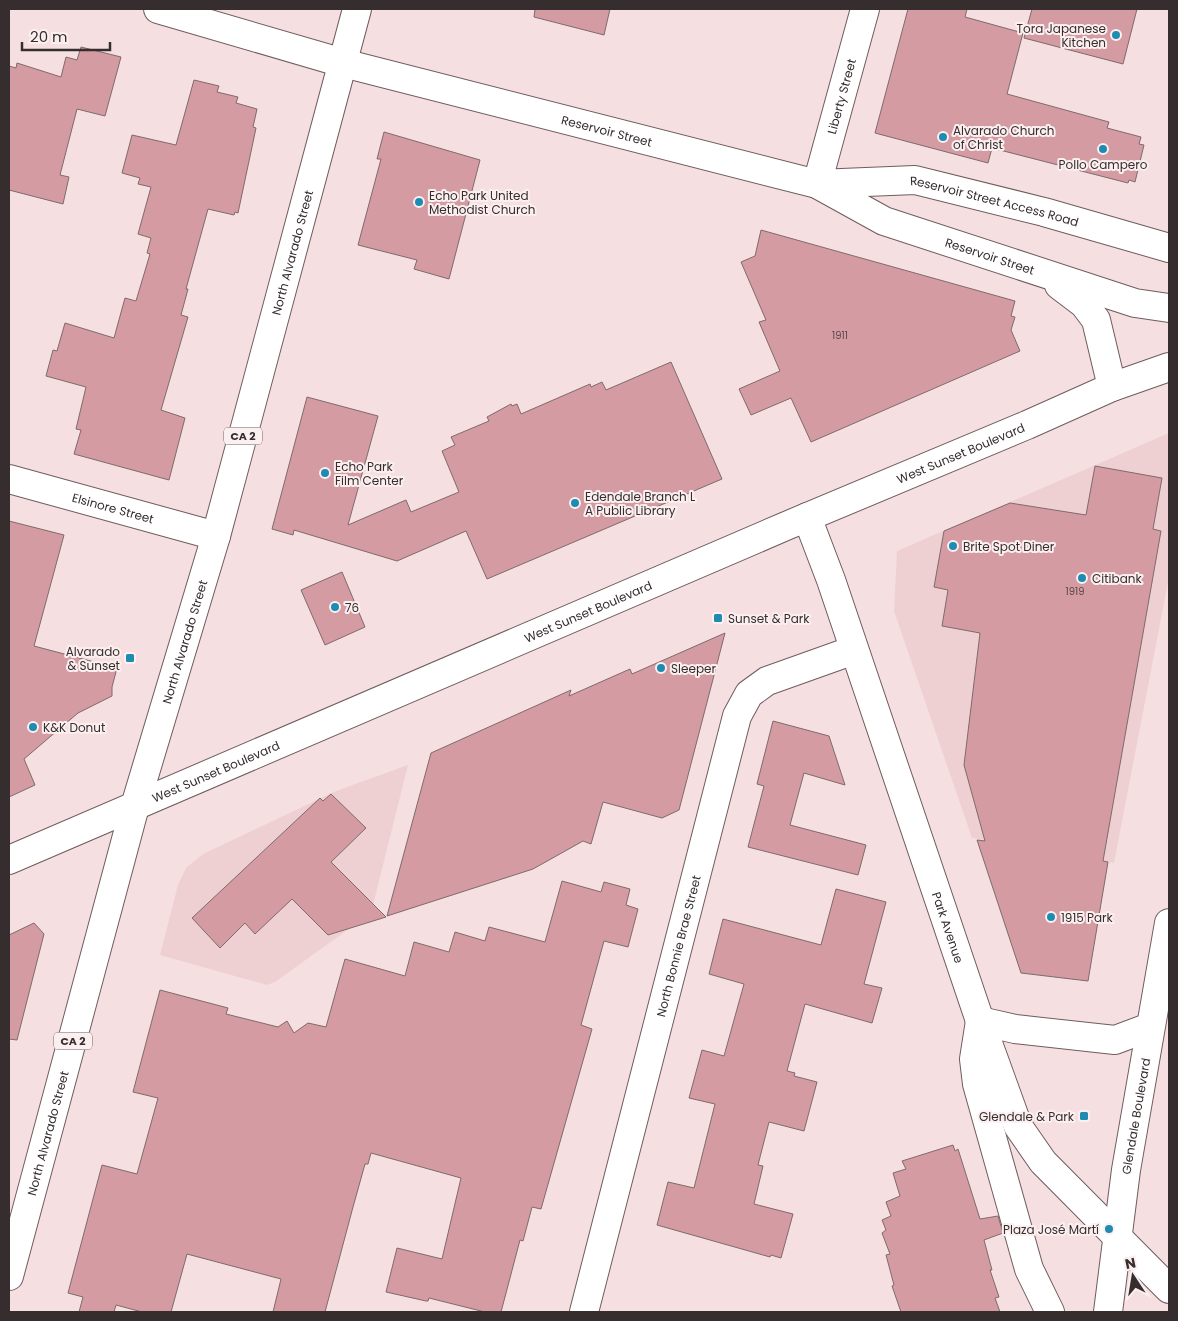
<svg xmlns="http://www.w3.org/2000/svg" width="1178" height="1321" viewBox="0 0 1178 1321" font-family="Poppins,sans-serif">
	<style>
		.built { fill: #eed0d3 }
		.building { fill: #d49ba2; stroke: #7e6a6c }
		.lines { fill: none; stroke-linecap: round; stroke-linejoin: round }
		.minor-casing { stroke: #6f5c5e; stroke-width: 30 }
		.tertiary-casing { stroke: #6f5c5e; stroke-width: 30 }
		.primary-casing { stroke: #6f5c5e; stroke-width: 30 }
		.minor { stroke: #fff; stroke-width: 28 }
		.tertiary { stroke: #fff; stroke-width: 28 }
		.primary { stroke: #fff; stroke-width: 28 }
		.poi-dot { fill: #1e8cb2; stroke: #fceff0; stroke-width: 2 }
		.labels { text-anchor: middle; dominant-baseline: central; stroke-width: 4; stroke-linejoin: round; paint-order: stroke }
		.number-label { font-size: 10px; fill: #5d484b }
		.shield { fill: #fceff0; stroke: #716768; stroke-width: 1 }
		.shield-label { font-size: 11px; font-weight: bold; fill: #352d2e }
		.poi-label { font-size: 12px; fill: #352d2e; stroke: #fceff0; text-anchor: start }
		.street-label { font-size: 12px; fill: #352d2e; stroke: #fceff0 }
	</style>
	<rect width="100%" height="100%" fill="#f6dfe1"/>
	<g class="built">
		<polygon points="1169,433 1169,577 1114,863 972,838 894,611 897,551"/>
		<polygon points="408,765 371,913 275,982 267,985 160,955 178,885 186,868 203,854 336,791"/>
	</g>
	<g class="building">
		<polygon points="535,9 610,9 604,35 534,17"/>
		<polygon points="908,9 967,9 965,17 1023,33 1007,94 1109,122 1107,128 1141,137 1139,144 1144,145 1135,182 1129,180 1128,183 992,148 988,163 875,133"/>
		<polygon points="1032,9 1137,9 1123,64 1024,38"/>
		<polygon points="81,47 121,57 105,116 77,109 60,175 69,177 63,204 9,190 9,66 16,68 17,63 61,77 66,57 77,60"/>
		<polygon points="194,80 219,86 217,92 238,97 236,103 257,109 253,127 256,128 238,213 235,212 234,215 208,209 186,289 188,289 181,315 188,317 161,410 185,418 169,480 74,454 81,430 76,429 86,387 46,376 53,350 57,351 65,323 114,338 125,298 136,301 150,254 147,253 151,238 138,234 151,187 138,184 140,178 122,173 132,135 176,145"/>
		<polygon points="384,132 480,160 449,279 414,269 417,260 358,245 381,159 377,159"/>
		<polygon points="761,230 1015,301 1011,316 1015,317 1011,330 1020,351 811,442 791,398 751,415 739,389 780,371 759,322 766,320 741,262 755,256"/>
		<polygon points="671,362 722,479 487,579 466,531 397,561 294,530 293,535 272,529 307,397 378,416 348,525 406,500 411,512 459,492 442,451 455,445 451,437 489,421 487,417 511,404 512,406 517,404 521,414 590,384 591,387 602,382 606,390"/>
		<polygon points="1095,466 1162,478 1153,529 1161,531 1103,861 1108,862 1088,981 1021,973 977,840 985,841 964,765 980,633 942,626 948,590 934,587 944,531 1010,503 1086,515"/>
		<polygon points="9,521 64,535 34,646 117,668 112,687 112,696 78,713 24,759 35,785 9,797"/>
		<polygon points="342,572 365,627 325,645 301,590"/>
		<polygon points="725,633 679,810 662,818 603,802 591,844 583,841 533,869 387,916 431,753 571,690 569,696 630,669 632,674"/>
		<polygon points="773,721 829,736 845,785 804,773 790,825 866,845 858,875 748,847 764,786 757,784"/>
		<polygon points="331,794 366,828 331,862 386,917 328,935 292,899 255,934 245,923 220,948 192,918 320,798 323,801"/>
		<polygon points="562,881 601,892 604,882 630,889 626,905 638,909 628,947 604,941 581,1025 592,1029 541,1209 532,1207 523,1241 520,1240 501,1312 485,1312 429,1298 428,1301 426,1301 386,1292 397,1248 442,1259 461,1178 371,1153 368,1164 365,1164 353,1207 325,1312 273,1312 281,1279 187,1254 171,1312 142,1312 116,1305 114,1312 79,1312 83,1297 68,1293 102,1165 137,1174 158,1098 133,1092 160,990 228,1008 226,1014 278,1027 287,1021 294,1033 308,1023 326,1027 345,959 405,976 414,942 449,952 455,932 485,941 489,927 545,942"/>
		<polygon points="836,889 886,902 864,984 882,988 872,1023 805,1004 787,1071 795,1073 794,1076 817,1082 804,1131 769,1122 758,1165 763,1166 754,1204 793,1214 781,1258 771,1255 770,1257 657,1225 668,1182 694,1188 715,1104 689,1098 702,1050 724,1056 744,984 709,974 723,919 821,945"/>
		<polygon points="34,923 44,934 17,1040 9,1039 9,935"/>
		<polygon points="953,1145 955,1151 958,1149 980,1219 998,1216 1003,1233 984,1240 992,1270 990,1270 999,1297 995,1298 1000,1312 901,1312 892,1286 894,1285 886,1255 890,1254 882,1233 886,1230 882,1220 891,1216 886,1202 900,1196 893,1173 906,1169 902,1161"/>
	</g>
	<g class="lines">
		<defs>
			<g id="minor">
				<path id="s1" d="M817,184L865,9"/>
				<path id="s2" d="M9,479L216,536"/>
				<path id="s3" d="M584,1312L737,716L749,694L767,681L854,650"/>
			</g>
			<g id="tertiary">
				<path id="s4" d="M158,9L343,63L817,184L884,221L1135,303L1169,308"/>
				<path id="s5" d="M817,184L915,180L1044,212L1169,248"/>
				<polyline points="1059,285 1084,304 1096,320 1112,387"/>
				<path id="s6" d="M807,517L831,580L980,1021L1018,1126L1043,1162L1169,1289"/>
			</g>
			<g id="primary">
				<path id="s7" d="M9,860L786,526L1027,425L1112,387L1169,367"/>
				<path id="s8" d="M9,1276L135,806L216,536L357,9"/>
				<polyline points="1050,1312 1029,1269 977,1084 974,1059 980,1021 1015,1029 1115,1040 1150,1027"/>
				<path id="s9" d="M1108,1312L1126,1170L1169,923"/>
			</g>
		</defs>
		<use href="#minor" class="minor-casing"/>
		<use href="#tertiary" class="tertiary-casing"/>
		<use href="#primary" class="primary-casing"/>
		<use href="#minor" class="minor"/>
		<use href="#tertiary" class="tertiary"/>
		<use href="#primary" class="primary"/>
	</g>
	<g class="poi-dot">
		<circle cx="1116" cy="35" r="5"/>
		<circle cx="943" cy="137" r="5"/>
		<circle cx="1103" cy="149" r="5"/>
		<circle cx="419" cy="202" r="5"/>
		<circle cx="325" cy="473" r="5"/>
		<circle cx="575" cy="503" r="5"/>
		<circle cx="953" cy="546" r="5"/>
		<circle cx="1082" cy="578" r="5"/>
		<circle cx="335" cy="607" r="5"/>
		<rect x="713" y="613" width="10" height="10" rx="2.5"/>
		<rect x="125" y="653" width="10" height="10" rx="2.5"/>
		<circle cx="661" cy="668" r="5"/>
		<circle cx="33" cy="727" r="5"/>
		<circle cx="1051" cy="917" r="5"/>
		<rect x="1079" y="1111" width="10" height="10" rx="2.5"/>
		<circle cx="1109" cy="1229" r="5"/>
	</g>
	<g class="labels">
		<g class="number-label">
			<text x="840" y="335">1911</text>
			<text x="1075" y="591">1919</text>
		</g>
		<g class="shield">
			<rect x="224" y="427.5" width="38" height="17" rx="4"/>
			<rect x="54" y="1032.5" width="38" height="17" rx="4"/>
		</g>
		<g class="shield-label">
			<text x="243" y="436">CA 2</text>
			<text x="73" y="1041">CA 2</text>
		</g>
		<g class="poi-label">
			<text x="1106" y="28" text-anchor="end">Tora Japanese<tspan x="1106" dy="14">Kitchen</tspan></text>
			<text x="953" y="130">Alvarado Church<tspan x="953" dy="14">of Christ</tspan></text>
			<text x="1103" y="164" text-anchor="middle">Pollo Campero</text>
			<text x="429" y="195">Echo Park United<tspan x="429" dy="14">Methodist Church</tspan></text>
			<text x="335" y="466">Echo Park<tspan x="335" dy="14">Film Center</tspan></text>
			<text x="585" y="496">Edendale Branch L<tspan x="585" dy="14">A Public Library</tspan></text>
			<text x="963" y="546">Brite Spot Diner</text>
			<text x="1092" y="578">Citibank</text>
			<text x="345" y="607">76</text>
			<text x="728" y="618">Sunset &amp; Park</text>
			<text x="120" y="651" text-anchor="end">Alvarado<tspan x="120" dy="14">&amp; Sunset</tspan></text>
			<text x="671" y="668">Sleeper</text>
			<text x="43" y="727">K&amp;K Donut</text>
			<text x="1061" y="917">1915 Park</text>
			<text x="1074" y="1116" text-anchor="end">Glendale &amp; Park</text>
			<text x="1099" y="1229" text-anchor="end">Plaza José Martí</text>
		</g>
		<g class="street-label">
			<text stroke="none"><textPath href="#s1" startOffset="91">Liberty Street</textPath></text>
			<text stroke="none"><textPath href="#s4" startOffset="465">Reservoir Street</textPath></text>
			<text stroke="none"><textPath href="#s5" startOffset="180">Reservoir Street Access Road</textPath></text>
			<text stroke="none"><textPath href="#s8" startOffset="1062">North Alvarado Street</textPath></text>
			<text stroke="none"><textPath href="#s4" startOffset="870">Reservoir Street</textPath></text>
			<text stroke="none"><textPath href="#s7" startOffset="1035">West Sunset Boulevard</textPath></text>
			<text stroke="none"><textPath href="#s2" startOffset="108">Elsinore Street</textPath></text>
			<text stroke="none"><textPath href="#s7" startOffset="630">West Sunset Boulevard</textPath></text>
			<text stroke="none"><textPath href="#s8" startOffset="658">North Alvarado Street</textPath></text>
			<text stroke="none"><textPath href="#s7" startOffset="225">West Sunset Boulevard</textPath></text>
			<text stroke="none"><textPath href="#s6" startOffset="434">Park Avenue</textPath></text>
			<text stroke="none"><textPath href="#s3" startOffset="378">North Bonnie Brae Street</textPath></text>
			<text stroke="none"><textPath href="#s9" startOffset="198">Glendale Boulevard</textPath></text>
			<text stroke="none"><textPath href="#s8" startOffset="148">North Alvarado Street</textPath></text>
		</g>
	</g>
	<rect width="1178" height="1321" fill="none" stroke="#352d2e" stroke-width="20"/>
	<g transform="translate(1133 1276) rotate(348)" stroke="#fceff0" stroke-width="4" paint-order="stroke">
	<path d="M0-4L9 19L0 12L-9 19Z" fill="#352d2e"/>
	<text y="-8" font-size="14" font-weight="bold" text-anchor="middle" fill="#352d2e">N</text>
	</g>
	<path d="M22 42v8h88v-8" fill="none" stroke="#352d2e" stroke-width="2.5"/>
	<text x="30" y="42" font-size="15" fill="#352d2e" stroke="#fceff0" stroke-width="4" paint-order="stroke">20 m</text>
</svg>
